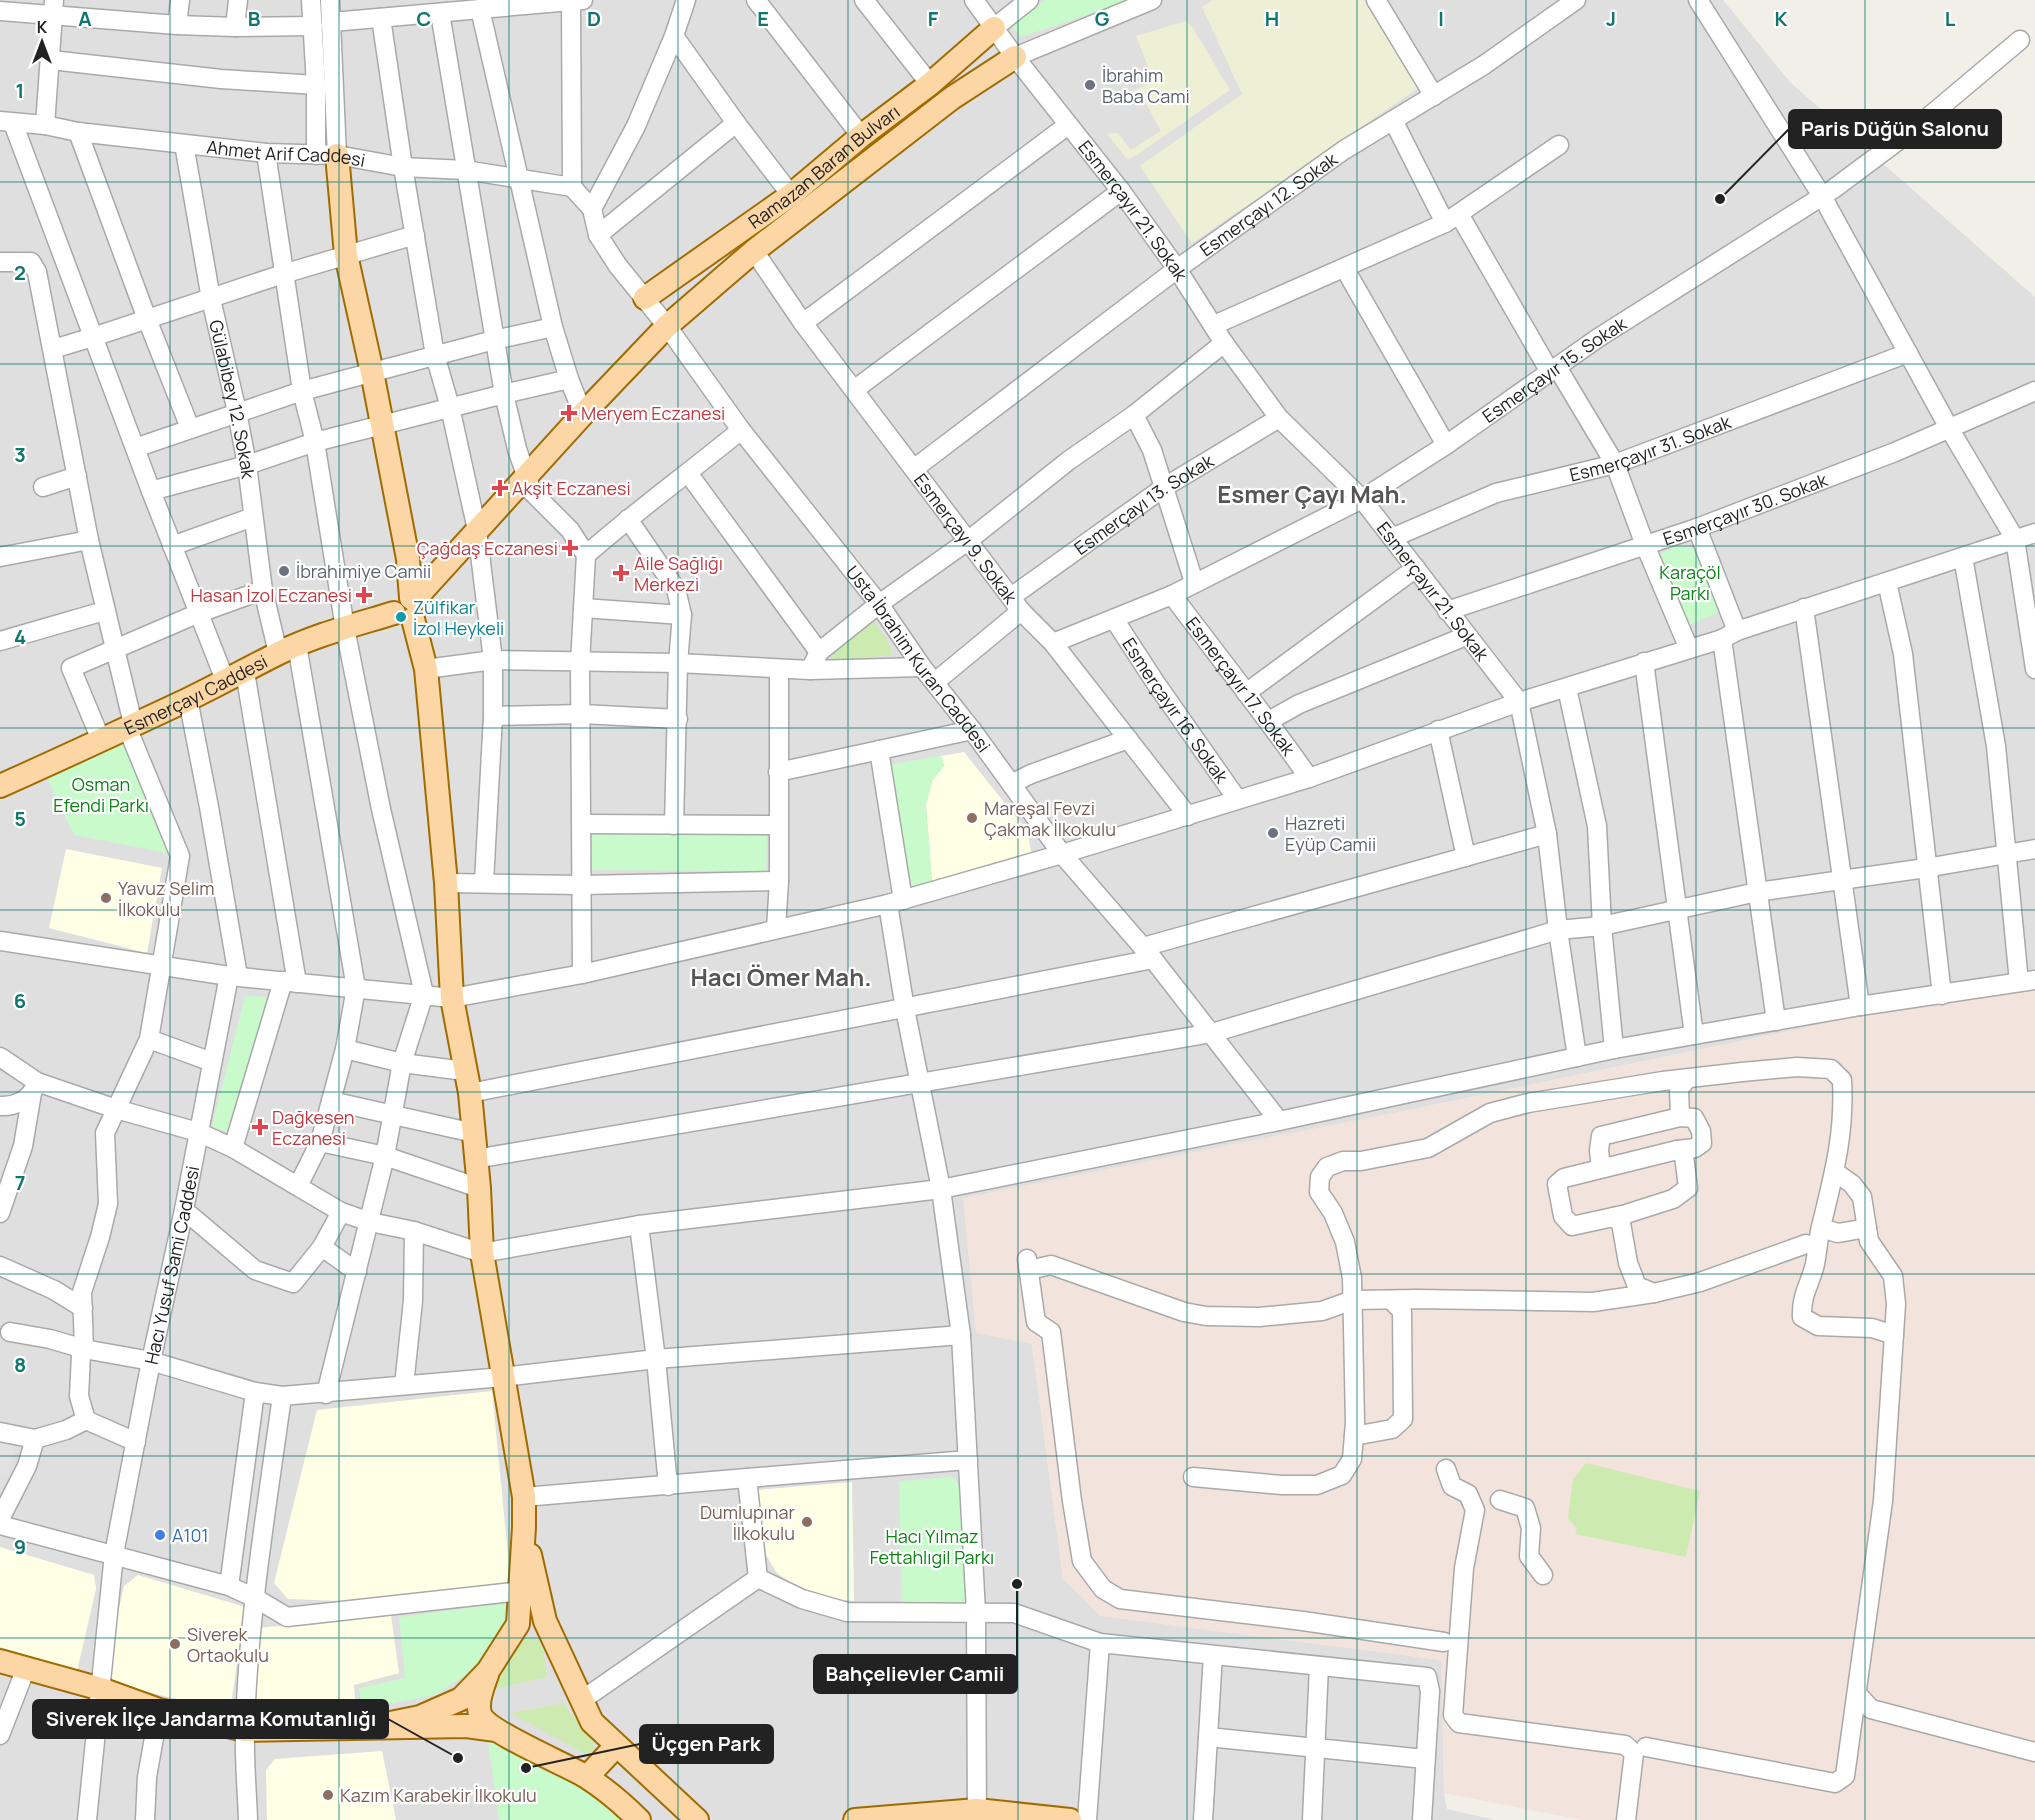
<svg xmlns="http://www.w3.org/2000/svg" width="2035" height="1820" viewBox="0 0 2035 1820" font-family="Manrope,sans-serif">
	<style>
		.residential { fill: #e0dfdf }
		.education { fill: #ffffe5 }
		.military { fill: #f3e3dd }
		.farmland { fill: #eef0d5 }
		.grass { fill: #cdebb0 }
		.park { fill: #c8facc }
		.parking { fill: #e2e2e2 }
		.lines { fill: none; stroke-linecap: round; stroke-linejoin: round }
		.minor-casing { stroke: #a9a9a9; stroke-width: 21 }
		.major-casing { stroke: #a06b00; stroke-width: 26 }
		.minor { stroke: #fff; stroke-width: 18 }
		.major { stroke: #fcd6a4; stroke-width: 22 }
		.grid { fill: none; stroke: #0f766e; stroke-width: 1.5; stroke-opacity: 0.55 }
		.worship-dot { fill: #6b7280; stroke: #fff; stroke-width: 2 }
		.health-dot { fill: #e0444e; stroke: #fff; stroke-width: 2 }
		.culture-dot { fill: #0f9aa8; stroke: #fff; stroke-width: 2 }
		.education-dot { fill: #8d6e63; stroke: #fff; stroke-width: 2 }
		.shop-dot { fill: #3f7fe0; stroke: #fff; stroke-width: 2 }
		.labels { text-anchor: middle; dominant-baseline: central; stroke-width: 4.5; stroke-linejoin: round; paint-order: stroke }
		.worship-label { font-size: 18px; fill: #5b616d; stroke: #fff; text-anchor: start }
		.street-label { font-size: 18px; fill: #222; stroke: #fff }
		.health-label { font-size: 18px; fill: #be3a42; stroke: #fff; text-anchor: start }
		.park-label { font-size: 18px; fill: #0c8416; stroke: #fff }
		.culture-label { font-size: 18px; fill: #0d838f; stroke: #fff; text-anchor: start }
		.education-label { font-size: 18px; fill: #785e54; stroke: #fff; text-anchor: start }
		.shop-label { font-size: 18px; fill: #366cbe; stroke: #fff; text-anchor: start }
		.district-label { font-size: 24px; font-weight: bold; fill: #555; stroke: #fff }
		.grid-label { font-size: 20px; text-anchor: middle; font-weight: bold; fill: #0f766e; stroke: #fff; stroke-width: 4.5; stroke-linejoin: round; paint-order: stroke }
		.leader { fill: none; stroke: #222; stroke-width: 2 }
		.callout-dot { fill: #222; stroke: #fff; stroke-width: 2 }
		.callout { fill: #222; stroke: #222; stroke-width: 2 }
		.callout-label { font-size: 20px; text-anchor: middle; font-weight: bold; fill: #fff }
	</style>
	<rect width="100%" height="100%" fill="#f2efe9"/>
	<polygon class="residential" points="0,0 1723,0 1791,83 2035,297 2035,989 1857,1017 1433,1105 1032,1344 1063,1578 1101,1616 1442,1660 1444,1793 1447,1809 1494,1820 0,1820"/>
	<g class="education">
		<polygon points="964,752 1027,831 1032,855 932,881 926,805 932,781 944,766 941,756"/>
		<polygon points="66,849 162,868 147,953 49,928"/>
		<polygon points="492,1391 511,1586 365,1602 288,1599 274,1583 317,1410"/>
		<polygon points="852,1482 854,1601 809,1596 777,1573 766,1555 757,1490"/>
		<polygon points="0,1547 94,1575 96,1589 77,1671 0,1647"/>
		<polygon points="138,1575 245,1607 230,1712 103,1681 124,1586"/>
		<polygon points="391,1615 399,1673 354,1685 356,1715 256,1717 258,1628"/>
		<polygon points="382,1751 396,1820 267,1820 266,1770 275,1759"/>
	</g>
	<polygon class="military" points="2035,989 2035,1820 1582,1820 1444,1793 1441,1660 1100,1616 1063,1577 1032,1344 976,1333 963,1198 1433,1105 1857,1017"/>
	<g class="farmland">
		<polygon points="1213,0 1364,0 1418,88 1192,243 1140,166 1242,94 1202,7"/>
		<polygon points="1186,21 1193,28 1230,90 1134,157 1127,159 1107,134 1118,133 1131,150 1161,131 1142,96 1114,105 1112,101 1154,81 1136,36"/>
	</g>
	<g class="grass">
		<polygon points="870,621 875,622 891,648 892,655 831,661 831,656 835,650"/>
		<polygon points="1586,1463 1700,1491 1686,1557 1575,1534 1577,1529 1568,1518 1573,1479"/>
		<polygon points="527,1637 539,1640 543,1648 547,1677 486,1691 515,1645"/>
		<path d="M564,1703C571,1718 589,1731 594,1743C595,1747 594,1748 592,1752L585,1754L511,1713Z"/>
	</g>
	<g class="park">
		<polygon points="1045,0 1132,0 1021,37 1012,26"/>
		<polygon points="1677,546 1697,548 1722,611 1687,626 1658,555"/>
		<polygon points="123,736 172,854 74,835 45,774"/>
		<polygon points="941,756 944,766 932,781 926,805 932,881 910,886 890,779 893,764"/>
		<polygon points="591,834 767,835 766,871 591,870"/>
		<polygon points="245,996 274,997 233,1134 212,1126"/>
		<polygon points="953,1477 961,1487 967,1605 902,1607 899,1481"/>
		<polygon points="507,1603 509,1616 494,1643 466,1675 435,1695 362,1709 359,1688 405,1678 399,1617"/>
		<polygon points="487,1734 618,1800 621,1820 499,1820"/>
	</g>
	<polygon class="parking" points="0,1443 16,1444 7,1477 0,1475"/>
	<g class="lines">
		<defs>
			<g id="minor">
				<polyline points="311,0 316,85 316,155"/>
				<polyline points="330,0 337,155"/>
				<polyline points="756,0 861,136"/>
				<polyline points="864,0 930,84"/>
				<path id="s1" d="M974,0L1015,57L1121,191L1177,269L1224,343L1279,418L1362,499L1519,702L1547,834L1558,930L1577,1057"/>
				<polyline points="1376,0 1434,96"/>
				<polyline points="1698,0 1822,196 1949,428 2015,539 2035,669"/>
				<polyline points="571,1 572,187"/>
				<polyline points="480,9 553,327 569,379 583,414"/>
				<polyline points="0,11 177,25 235,27 313,26"/>
				<polyline points="440,13 504,394 517,449 532,492 570,530 586,555 580,663 582,974"/>
				<polyline points="381,18 403,167 435,355 450,407 477,530 493,660 493,716 484,882"/>
				<polyline points="332,22 583,0"/>
				<polyline points="177,25 180,0"/>
				<polyline points="235,27 238,0"/>
				<polyline points="994,28 1029,0"/>
				<polyline points="674,36 736,123 791,195"/>
				<polyline points="1015,57 1152,0"/>
				<polyline points="51,60 221,79 316,85"/>
				<polyline points="1393,120 1445,223"/>
				<path id="s2" d="M0,121L45,125L78,132L266,153L337,155L403,167L465,170L572,187"/>
				<polyline points="13,123 151,491 225,680"/>
				<polyline points="45,125 54,0"/>
				<polyline points="78,132 147,319 190,428"/>
				<path id="s3" d="M184,144L211,299L237,412L247,465L263,590L278,653"/>
				<polyline points="266,153 302,391 315,442 345,628 381,809 424,994 402,1063 385,1156 326,1394"/>
				<path id="s4" d="M572,187L592,209L598,235L618,266L667,326L741,430L879,604L922,667L972,730L1062,854L1153,959L1279,1121"/>
				<polyline points="592,209 636,126 674,36 686,0"/>
				<polyline points="1459,214 1550,372"/>
				<polyline points="598,235 736,123"/>
				<path id="s5" d="M754,251L803,323L1021,611L1053,643L1188,816"/>
				<polyline points="0,262 31,262 37,272 89,540 133,724"/>
				<polyline points="1345,269 1446,445"/>
				<polyline points="803,323 1068,125"/>
				<polyline points="1214,325 1445,223 1559,145"/>
				<polyline points="53,349 93,337 283,274 415,235"/>
				<polyline points="1557,367 1615,464 1645,545 1689,649"/>
				<polyline points="854,390 1121,191"/>
				<polyline points="1134,415 1152,450 1194,582"/>
				<polyline points="135,448 302,391 494,340 553,327"/>
				<path id="s6" d="M915,468L1177,269L1344,150L1484,65L1576,0"/>
				<polyline points="688,473 819,652"/>
				<polyline points="43,487 77,476"/>
				<polyline points="151,491 247,465 315,442 504,394 569,379"/>
				<polyline points="628,519 676,589 682,615 678,663 674,825"/>
				<polyline points="1697,528 1737,631"/>
				<path id="s7" d="M1392,538L1496,493L1615,464L1908,353"/>
				<polyline points="172,546 253,517"/>
				<path d="M586,555C636,511 690,472 741,430"/>
				<polyline points="0,557 89,540"/>
				<polyline points="1963,557 1996,746 2019,982"/>
				<polyline points="1887,582 1903,654 1942,995"/>
				<path id="s8" d="M1172,595C1218,656 1265,715 1309,778"/>
				<path id="s9" d="M1011,597L1163,488L1279,418"/>
				<polyline points="583,608 682,615"/>
				<polyline points="1804,608 1860,1006"/>
				<path id="s10" d="M1447,611L1697,528L1895,452L2035,391"/>
				<path id="s11" d="M1114,619L1155,682L1237,799"/>
				<polyline points="1722,639 1776,1021"/>
				<polyline points="0,641 104,611"/>
				<path id="s12" d="M1053,643L1172,595L1362,499L1446,445L1598,338L1832,190L1919,125L2020,40"/>
				<polyline points="297,645 356,988 345,1049 320,1142 298,1186"/>
				<polyline points="1644,662 1694,1035"/>
				<polyline points="426,669 493,660 678,663 810,670 922,667"/>
				<polyline points="810,670 819,652 879,604 969,540 1068,461 1134,415 1224,343"/>
				<polyline points="245,672 297,983"/>
				<polyline points="935,682 1021,611"/>
				<polyline points="1567,688 1597,826 1602,926 1614,1049"/>
				<polyline points="1246,693 1416,568"/>
				<polyline points="188,699 209,807 238,976"/>
				<polyline points="493,716 582,714 678,719"/>
				<polyline points="1269,721 1299,704 1466,636"/>
				<polyline points="1438,730 1466,857"/>
				<polyline points="101,740 71,668 199,613 263,590"/>
				<polyline points="879,750 903,900"/>
				<polyline points="778,772 972,730"/>
				<polyline points="1011,784 1031,774 1128,739"/>
				<polyline points="582,824 778,825"/>
				<polyline points="446,883 582,885 779,881"/>
				<polyline points="888,904 905,1009 941,1189 961,1335 976,1612 977,1820"/>
				<polyline points="776,929 779,881 779,669"/>
				<polyline points="0,941 229,976 452,998 582,974 888,904 1062,854 1309,778 1519,702 1722,639 1737,631 2035,533"/>
				<polyline points="1143,947 1547,834"/>
				<polyline points="149,1039 212,1062"/>
				<polyline points="345,1049 402,1063 465,1071"/>
				<polyline points="0,1057 37,1082 116,1109 198,1132 233,1148 341,1212 370,1222 414,1231 482,1253 639,1225 941,1189 1279,1121 1614,1049 1860,1006 2035,980"/>
				<polyline points="470,1093 1153,959"/>
				<polyline points="331,1101 474,1133"/>
				<path d="M0,1106C14,1107 29,1100 35,1087"/>
				<polyline points="1680,1117 1679,1089 1687,1079"/>
				<polyline points="320,1142 385,1156 479,1188"/>
				<polyline points="233,1148 283,981"/>
				<polyline points="475,1159 1212,1033 1558,930 1602,926 1757,892 1926,868 2035,849"/>
				<polyline points="1601,1168 1599,1150 1601,1136 1680,1117 1694,1118 1701,1131 1702,1143 1695,1148 1677,1150"/>
				<polyline points="184,1210 255,1270 293,1283 322,1247 341,1212"/>
				<polyline points="0,1213 23,1146 32,1093"/>
				<polyline points="1622,1215 1613,1217 1621,1223 1628,1263 1637,1286 1654,1293 1700,1282 1806,1244"/>
				<polyline points="1613,1217 1572,1226 1563,1216 1557,1184 1564,1178 1677,1150 1684,1156 1688,1188 1673,1199 1626,1214"/>
				<polyline points="639,1225 656,1359 668,1486"/>
				<polyline points="1821,1228 1838,1233 1867,1228"/>
				<polyline points="322,1247 357,1272"/>
				<polyline points="1027,1259 1036,1322 1051,1332 1072,1501 1082,1561 1103,1589 1120,1599 1303,1621 1444,1642"/>
				<polyline points="0,1266 54,1290 83,1308"/>
				<polyline points="1029,1270 1051,1265 1184,1312 1206,1316 1259,1317 1322,1311 1353,1300 1417,1299 1593,1302 1654,1293"/>
				<polyline points="10,1332 50,1339 84,1349 151,1361 255,1392 282,1396"/>
				<polyline points="404,1385 413,1301 414,1231"/>
				<polyline points="86,1420 136,1442"/>
				<polyline points="0,1432 35,1439 66,1430 86,1420 79,1396 81,1355 84,1349 82,1292 100,1237 108,1204 105,1133 149,1039 180,856 127,727"/>
				<polyline points="1354,1436 1392,1429 1403,1419 1402,1311 1391,1300"/>
				<polyline points="1446,1469 1452,1486 1468,1494 1475,1510 1464,1568 1453,1715 1459,1723 1625,1745 1634,1753 1626,1820"/>
				<path d="M1193,1477L1282,1485H1317L1342,1475L1352,1459L1355,1423L1352,1278L1345,1242L1333,1213L1319,1192L1320,1177L1327,1167L1343,1161H1361L1428,1148L1490,1113L1528,1103L1663,1081L1742,1072L1797,1067L1831,1069L1842,1080C1845,1136 1833,1177 1820,1231C1818,1242 1817,1253 1815,1264C1810,1285 1801,1294 1802,1317L1818,1326L1872,1328L1894,1335"/>
				<polyline points="747,1478 968,1460"/>
				<polyline points="524,1497 747,1478 758,1578"/>
				<polyline points="1500,1500 1525,1508 1531,1528 1529,1556 1543,1575"/>
				<polyline points="0,1519 27,1466 35,1439"/>
				<polyline points="0,1525 229,1586 255,1598 287,1617 521,1591"/>
				<polyline points="229,1586 255,1392"/>
				<polyline points="1213,1655 1208,1737 1425,1759"/>
				<polyline points="1857,1694 1871,1709 2035,1752"/>
				<polyline points="582,1700 758,1578 802,1599 847,1612 1014,1613 1100,1643 1427,1677 1430,1691 1422,1820"/>
				<polyline points="0,1735 26,1668"/>
				<polyline points="1646,1747 1835,1783 1845,1776 1883,1501 1896,1304 1893,1276 1869,1241 1862,1197 1852,1184 1835,1172"/>
				<path id="s13" d="M87,1820L114,1554L151,1361L184,1210L229,976"/>
				<polyline points="145,1820 147,1777 159,1710"/>
				<path d="M248,1820C247,1790 244,1759 245,1728C248,1617 267,1506 282,1396L503,1377L656,1359L961,1335"/>
				<polyline points="1087,1820 1100,1643"/>
				<polyline points="1203,1820 1208,1737"/>
				<polyline points="1312,1820 1319,1666"/>
			</g>
			<g id="major">
				<polyline points="337,155 346,255 372,372 408,559 411,598"/>
				<path id="s14" d="M645,298L791,195L861,136L930,84L994,28"/>
				<polyline points="414,600 583,414 667,326 754,251 952,98 1015,57"/>
				<path id="s15" d="M0,786C63,758 125,729 187,700C218,685 247,669 277,654C314,635 355,625 394,613"/>
				<polyline points="530,1555 545,1621 592,1722 697,1820"/>
				<polyline points="0,1661 101,1689 159,1710 245,1730 466,1726 496,1730"/>
				<path d="M487,1675C483,1686 475,1704 481,1716C490,1733 565,1764 585,1776C604,1788 623,1804 639,1820"/>
				<polyline points="371,1727 420,1717 461,1699 488,1671 518,1624 524,1527 524,1497 482,1253 479,1188 470,1093 452,998 446,883 426,669 413,619"/>
				<polyline points="587,1777 616,1746"/>
				<polyline points="855,1820 977,1810 1070,1820"/>
			</g>
		</defs>
		<use href="#minor" class="minor-casing"/>
		<use href="#major" class="major-casing"/>
		<use href="#minor" class="minor"/>
		<use href="#major" class="major"/>
	</g>
	<path class="grid" d="M170,0V1820M339,0V1820M509,0V1820M678,0V1820M848,0V1820M1018,0V1820M1187,0V1820M1357,0V1820M1526,0V1820M1696,0V1820M1865,0V1820M0,182H2035M0,364H2035M0,546H2035M0,728H2035M0,910H2035M0,1092H2035M0,1274H2035M0,1456H2035M0,1638H2035"/>
	<g class="worship-dot">
		<circle cx="1090" cy="85" r="6"/>
		<circle cx="284" cy="571" r="6"/>
		<circle cx="1273" cy="833" r="6"/>
	</g>
	<g class="health-dot">
		<path d="M566 404h6v6h6v6h-6v6h-6v-6h-6v-6h6z"/>
		<path d="M497 479h6v6h6v6h-6v6h-6v-6h-6v-6h6z"/>
		<path d="M567 539h6v6h6v6h-6v6h-6v-6h-6v-6h6z"/>
		<path d="M618 564h6v6h6v6h-6v6h-6v-6h-6v-6h6z"/>
		<path d="M361 586h6v6h6v6h-6v6h-6v-6h-6v-6h6z"/>
		<path d="M257 1118h6v6h6v6h-6v6h-6v-6h-6v-6h6z"/>
	</g>
	<circle class="culture-dot" cx="401" cy="617" r="6"/>
	<g class="education-dot">
		<circle cx="972" cy="818" r="6"/>
		<circle cx="106" cy="898" r="6"/>
		<circle cx="807" cy="1522" r="6"/>
		<circle cx="175" cy="1644" r="6"/>
		<circle cx="328" cy="1795" r="6"/>
	</g>
	<circle class="shop-dot" cx="160" cy="1535" r="6"/>
	<g class="labels">
		<g class="worship-label">
			<text x="1102" y="75">İbrahim<tspan x="1102" dy="21">Baba Cami</tspan></text>
			<text x="296" y="571">İbrahimiye Camii</text>
			<text x="1285" y="823">Hazreti<tspan x="1285" dy="21">Eyüp Camii</tspan></text>
		</g>
		<g class="street-label">
			<text stroke="none"><textPath href="#s2" startOffset="288">Ahmet Arif Caddesi</textPath></text>
			<text stroke="none"><textPath href="#s14" startOffset="222">Ramazan Baran Bulvarı</textPath></text>
			<text stroke="none"><textPath href="#s6" startOffset="441">Esmerçayı 12. Sokak</textPath></text>
			<text stroke="none"><textPath href="#s1" startOffset="264">Esmerçayır 21. Sokak</textPath></text>
			<text stroke="none"><textPath href="#s12" startOffset="573">Esmerçayır 15. Sokak</textPath></text>
			<text stroke="none"><textPath href="#s3" startOffset="260">Gülabibey 12. Sokak</textPath></text>
			<text stroke="none"><textPath href="#s7" startOffset="274">Esmerçayır 31. Sokak</textPath></text>
			<text stroke="none"><textPath href="#s9" startOffset="162">Esmerçayı 13. Sokak</textPath></text>
			<text stroke="none"><textPath href="#s10" startOffset="315">Esmerçayır 30. Sokak</textPath></text>
			<text stroke="none"><textPath href="#s5" startOffset="357">Esmerçayı 9. Sokak</textPath></text>
			<text stroke="none"><textPath href="#s1" startOffset="750">Esmerçayır 21. Sokak</textPath></text>
			<text stroke="none"><textPath href="#s4" startOffset="588">Usta İbrahim Kuran Caddesi</textPath></text>
			<text stroke="none"><textPath href="#s8" startOffset="114">Esmerçayır 17. Sokak</textPath></text>
			<text stroke="none"><textPath href="#s15" startOffset="216">Esmerçayı Caddesi</textPath></text>
			<text stroke="none"><textPath href="#s11" startOffset="110">Esmerçayır 16. Sokak</textPath></text>
			<text stroke="none"><textPath href="#s13" startOffset="562">Hacı Yusuf Sami Caddesi</textPath></text>
		</g>
		<g class="health-label">
			<text x="581" y="413">Meryem Eczanesi</text>
			<text x="512" y="488">Akşit Eczanesi</text>
			<text x="558" y="548" text-anchor="end">Çağdaş Eczanesi</text>
			<text x="634" y="563">Aile Sağlığı<tspan x="634" dy="21">Merkezi</tspan></text>
			<text x="352" y="595" text-anchor="end">Hasan İzol Eczanesi</text>
			<text x="272" y="1117">Dağkesen<tspan x="272" dy="21">Eczanesi</tspan></text>
		</g>
		<g class="park-label">
			<text x="1690" y="572">Karaçöl<tspan x="1690" dy="21">Parkı</tspan></text>
			<text x="101" y="784">Osman<tspan x="101" dy="21">Efendi Parkı</tspan></text>
			<text x="932" y="1536">Hacı Yılmaz<tspan x="932" dy="21">Fettahlıgil Parkı</tspan></text>
		</g>
		<g class="culture-label">
			<text x="413" y="607">Zülfikar<tspan x="413" dy="21">İzol Heykeli</tspan></text>
		</g>
		<g class="education-label">
			<text x="984" y="808">Mareşal Fevzi<tspan x="984" dy="21">Çakmak İlkokulu</tspan></text>
			<text x="118" y="888">Yavuz Selim<tspan x="118" dy="21">İlkokulu</tspan></text>
			<text x="795" y="1512" text-anchor="end">Dumlupınar<tspan x="795" dy="21">İlkokulu</tspan></text>
			<text x="187" y="1634">Siverek<tspan x="187" dy="21">Ortaokulu</tspan></text>
			<text x="340" y="1795">Kazım Karabekir İlkokulu</text>
		</g>
		<g class="shop-label">
			<text x="172" y="1535">A101</text>
		</g>
		<g class="district-label">
			<text x="1312" y="493">Esmer Çayı Mah.</text>
			<text x="781" y="976">Hacı Ömer Mah.</text>
		</g>
	</g>
	<g class="grid-label">
		<text x="85" y="26">A</text>
		<text x="254" y="26">B</text>
		<text x="424" y="26">C</text>
		<text x="594" y="26">D</text>
		<text x="763" y="26">E</text>
		<text x="933" y="26">F</text>
		<text x="1102" y="26">G</text>
		<text x="1272" y="26">H</text>
		<text x="1441" y="26">I</text>
		<text x="1611" y="26">J</text>
		<text x="1781" y="26">K</text>
		<text x="1950" y="26">L</text>
		<text x="20" y="98">1</text>
		<text x="20" y="280">2</text>
		<text x="20" y="462">3</text>
		<text x="20" y="644">4</text>
		<text x="20" y="826">5</text>
		<text x="20" y="1008">6</text>
		<text x="20" y="1190">7</text>
		<text x="20" y="1372">8</text>
		<text x="20" y="1554">9</text>
	</g>
	<path class="leader" d="M1720 199L1789 129M1017 1584L1017 1674M458 1758L388 1719M526 1768L640 1744"/>
	<g class="callout-dot">
		<circle cx="1720" cy="199" r="6"/>
		<circle cx="1017" cy="1584" r="6"/>
		<circle cx="458" cy="1758" r="6"/>
		<circle cx="526" cy="1768" r="6"/>
	</g>
	<g class="callout">
		<rect x="1789" y="110" width="212" height="38" rx="6"/>
		<rect x="814" y="1655" width="203" height="38" rx="6"/>
		<rect x="33" y="1700" width="355" height="38" rx="6"/>
		<rect x="640" y="1725" width="133" height="38" rx="6"/>
	</g>
	<g class="callout-label">
		<text x="1895" y="136">Paris Düğün Salonu</text>
		<text x="915" y="1681">Bahçelievler Camii</text>
		<text x="211" y="1726">Siverek İlçe Jandarma Komutanlığı</text>
		<text x="706" y="1751">Üçgen Park</text>
	</g>
	<g transform="translate(42 42)" stroke="#ffffff" stroke-width="4.5" paint-order="stroke">
	<path d="M0-4.5L10 22L0 15L-10 22Z" fill="#222222"/>
	<text y="-9" font-size="16" font-weight="bold" text-anchor="middle" fill="#222222">K</text>
	</g>
</svg>
